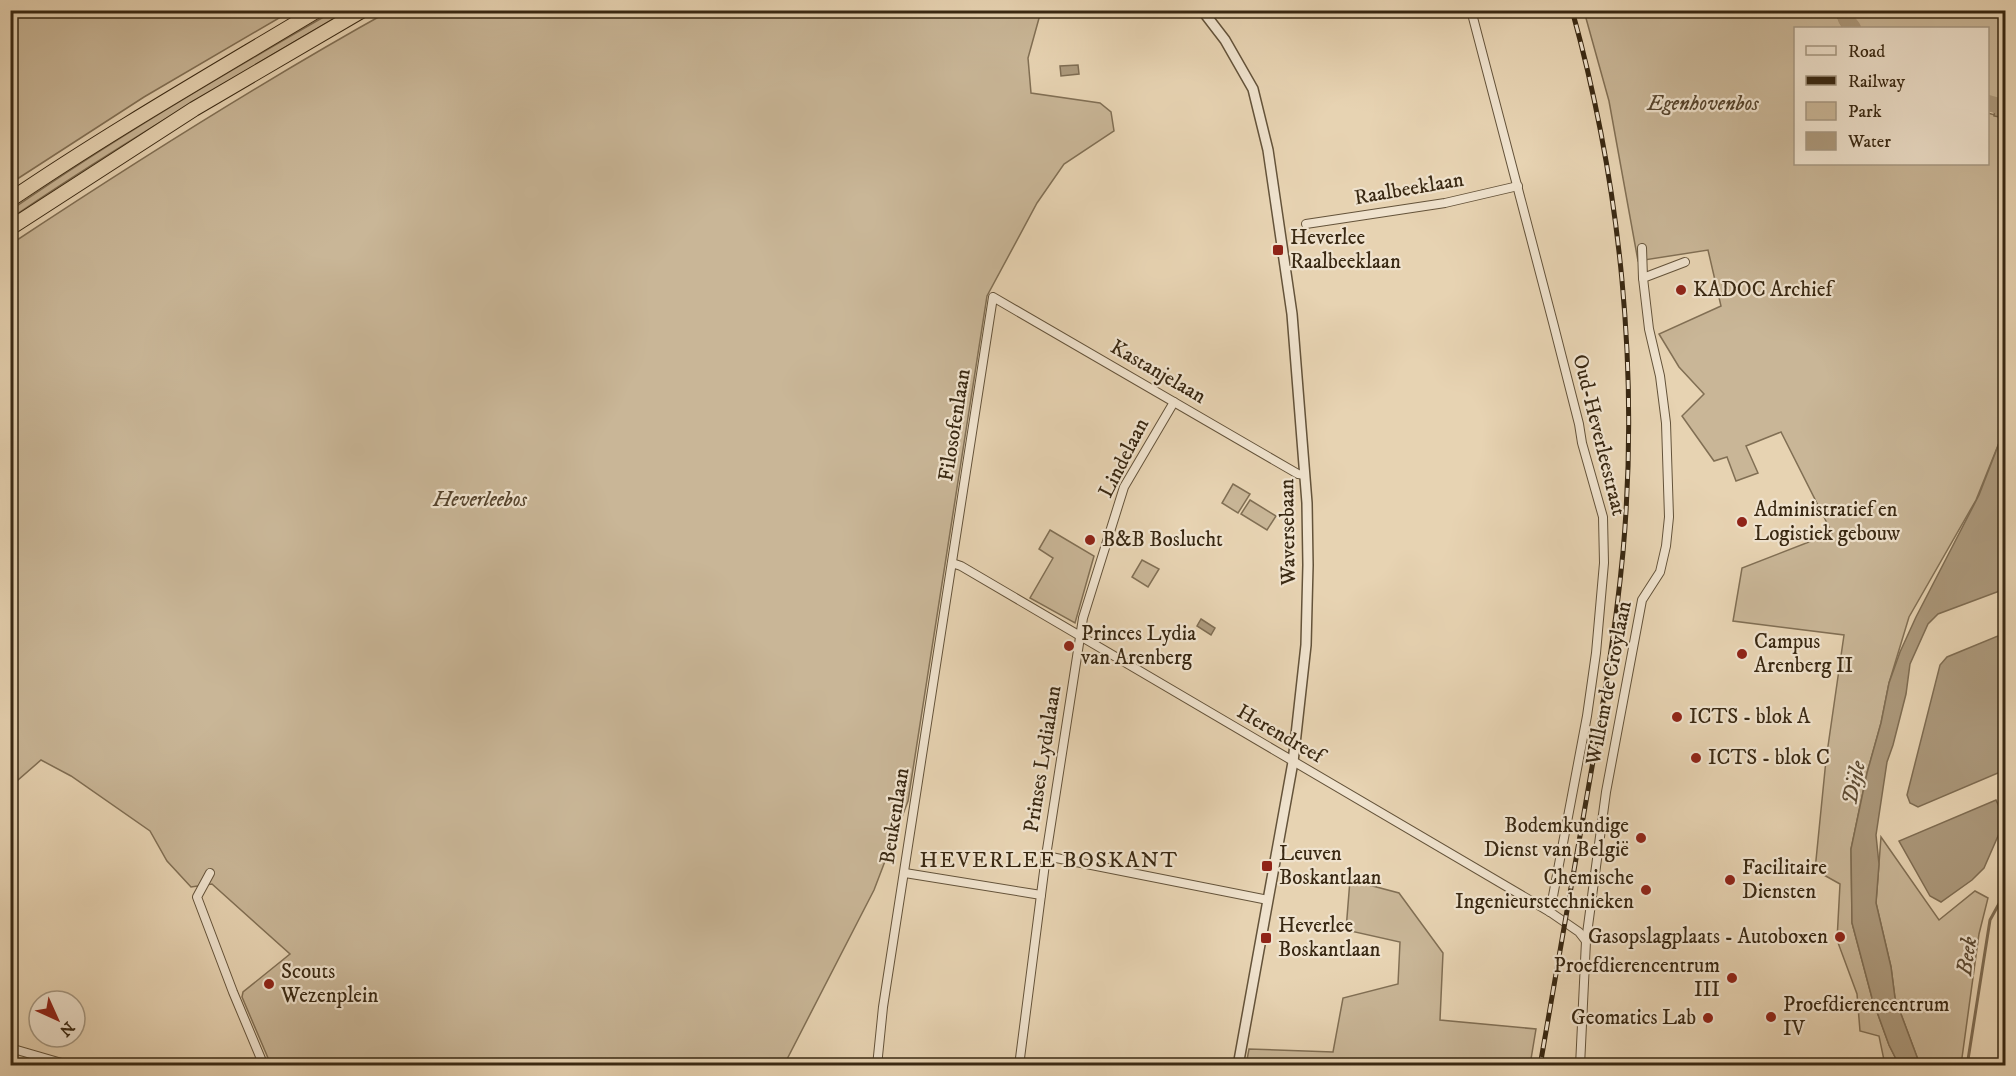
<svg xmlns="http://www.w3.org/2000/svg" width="2016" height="1076" viewBox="0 0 2016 1076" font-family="'IM FELL DW Pica',serif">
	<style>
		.green { fill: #c9b697; stroke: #816f54; stroke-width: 1.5 }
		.water { fill: #ac997c; stroke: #7e6c52; stroke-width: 1.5 }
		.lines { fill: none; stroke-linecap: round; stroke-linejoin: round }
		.stream { stroke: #7e6c52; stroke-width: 3 }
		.river { stroke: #ac997c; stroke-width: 16 }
		.minor-casing { stroke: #64533a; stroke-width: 10 }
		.tertiary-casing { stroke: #64533a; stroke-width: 12 }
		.motorway-casing { stroke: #392812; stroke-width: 16 }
		.minor { stroke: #efe2cd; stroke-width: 8 }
		.tertiary { stroke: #efe2cd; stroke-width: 9 }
		.motorway { stroke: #e7d3b2; stroke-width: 14 }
		.rail-casing { stroke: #392812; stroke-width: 5 }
		.rail { stroke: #efe2cd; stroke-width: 3; stroke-dasharray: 9; stroke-linecap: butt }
		.poi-dot { fill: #8f2418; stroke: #efe2cd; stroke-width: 2 }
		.labels { text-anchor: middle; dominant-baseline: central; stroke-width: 4.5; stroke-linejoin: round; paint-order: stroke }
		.park-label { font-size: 21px; font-style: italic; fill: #56442d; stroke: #efe2cd }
		.street-label { font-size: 21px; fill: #392812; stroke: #efe2cd }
		.poi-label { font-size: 21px; fill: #392812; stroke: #efe2cd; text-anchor: start }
		.water-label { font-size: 22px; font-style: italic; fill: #5c4a32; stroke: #efe2cd }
		.neighbourhood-label { font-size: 22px; letter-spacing: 1.5px; fill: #392812; stroke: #efe2cd }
	</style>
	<rect width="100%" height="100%" fill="#e7d3b2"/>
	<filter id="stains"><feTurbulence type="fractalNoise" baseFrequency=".00333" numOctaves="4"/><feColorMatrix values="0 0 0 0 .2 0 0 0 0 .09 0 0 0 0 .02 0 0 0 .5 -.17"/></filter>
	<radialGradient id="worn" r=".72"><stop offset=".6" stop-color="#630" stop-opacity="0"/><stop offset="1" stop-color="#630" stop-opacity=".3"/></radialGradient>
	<g class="green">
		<polygon points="11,10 290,10 291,11 144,97 11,183"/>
		<path d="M391,10L1041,11L1028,58L1031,93L1100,103L1111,112L1114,131L1064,164L1037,203L987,296L908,801L874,890L784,1065H271L242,997L243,992L290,954L212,884L191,887L167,861L150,831L71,776L41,760L11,786V244C135,162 261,82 391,10Z"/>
		<path d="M334,11H348C233,77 120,144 11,218V210C115,138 224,74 334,11Z"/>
		<polygon points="1584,11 1837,11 1838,18 1843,28 1796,28 1796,164 1988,164 1988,113 2005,118 2005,428 1976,500 1909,617 1889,683 1881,723 1867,773 1851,849 1852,923 1872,998 1889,1045 1899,1065 1885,1065 1879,1036 1860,1031 1857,994 1837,940 1840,884 1815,870 1826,760 1844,635 1733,621 1742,568 1832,533 1781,432 1746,446 1758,473 1736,481 1727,457 1714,461 1682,416 1704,394 1679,367 1659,334 1721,306 1708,250 1638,261 1609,101"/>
		<polygon points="1853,11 2005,11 2005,102 1988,96 1988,28 1859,28 1855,23"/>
		<polygon points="1233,484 1250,494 1238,513 1222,503"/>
		<polygon points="1250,500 1276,516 1267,530 1241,514"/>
		<polygon points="1050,530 1094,556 1075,623 1030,598 1053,558 1039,549"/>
		<polygon points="1142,560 1159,569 1148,587 1132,577"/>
		<polygon points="1881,837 1939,920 1975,891 1988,898 1979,934 1961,1065 1920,1065 1895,998 1891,967 1876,903"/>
		<polygon points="1350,880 1399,893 1443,953 1440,1020 1536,1029 1530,1065 1246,1065 1249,1049 1333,1052 1343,998 1398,984 1400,942 1346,930"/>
	</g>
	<g class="water">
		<polygon points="1078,65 1079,74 1061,76 1060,66"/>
		<polygon points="2005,103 2005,118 1994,116 1995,106"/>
		<polygon points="2005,428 2005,589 1938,614 1928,624 1910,664 1906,694 1893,745 1887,762 1876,835 1879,864 1876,903 1891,967 1895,998 1920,1065 1899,1065 1889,1045 1872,998 1852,923 1851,849 1867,773 1881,723 1889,683 1900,652 1916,617 1979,495"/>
		<polygon points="1201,619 1215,628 1211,635 1197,626"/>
		<polygon points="2005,633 2005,770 1918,807 1910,803 1907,795 1940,665 1947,657"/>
		<polygon points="1996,800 2005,820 1984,868 1972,880 1941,902 1930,896 1899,841"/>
	</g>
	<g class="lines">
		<g class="stream">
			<polyline points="1995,10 2006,27"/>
			<polyline points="1967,1066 1990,920 2006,891"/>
		</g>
		<g class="river">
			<polyline points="1845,10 1846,19 1853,28"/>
			<polyline points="1988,103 2006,108"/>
		</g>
		<defs>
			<g id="minor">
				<path d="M1471,10C1508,149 1544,286 1579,424L1582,443L1603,517L1604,563L1596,653L1587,716L1550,912"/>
				<polyline points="1306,224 1445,203 1518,186"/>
				<polyline points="1642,248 1643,278"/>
				<polyline points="952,563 961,566 1550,912 1579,932 1586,941"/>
				<polyline points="1046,856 1268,900"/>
				<polyline points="210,873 197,897 233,992 264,1066"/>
				<polyline points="905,873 1041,895"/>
				<polyline points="10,1048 72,1066"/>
				<polyline points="877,1066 883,1007 993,297 1298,474 1305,475"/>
				<polyline points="1019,1066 1046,856 1083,618 1124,487 1174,402"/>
				<polyline points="1580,1066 1586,941 1606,792 1642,600 1660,572 1666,546 1669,517 1666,423 1660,376 1649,329 1643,278 1685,262"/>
			</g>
			<polyline id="tertiary" points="1202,10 1225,40 1253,89 1268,150 1292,314 1307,503 1308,565 1306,645 1293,762 1238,1066"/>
			<g id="motorway">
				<path d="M10,200C110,132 215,72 318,10"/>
				<polyline points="10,228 194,109 363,10"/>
			</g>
		</defs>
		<use href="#minor" class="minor-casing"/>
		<use href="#tertiary" class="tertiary-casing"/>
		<use href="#motorway" class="motorway-casing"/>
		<use href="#minor" class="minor"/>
		<use href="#tertiary" class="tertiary"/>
		<use href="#motorway" class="motorway"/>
		<defs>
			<path id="rail" d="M1540,1066C1555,979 1570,893 1585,807C1600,722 1615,638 1623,552C1639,371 1621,186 1572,10"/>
		</defs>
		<use href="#rail" class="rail-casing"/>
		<use href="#rail" class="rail"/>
	</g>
	<g class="poi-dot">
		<rect x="1272" y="244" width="12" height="12" rx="3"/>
		<circle cx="1681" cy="290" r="6"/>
		<circle cx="1742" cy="522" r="6"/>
		<circle cx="1090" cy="540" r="6"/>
		<circle cx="1069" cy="646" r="6"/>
		<circle cx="1742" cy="654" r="6"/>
		<circle cx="1677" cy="717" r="6"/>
		<circle cx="1696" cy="758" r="6"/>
		<circle cx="1641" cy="838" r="6"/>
		<rect x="1261" y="860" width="12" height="12" rx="3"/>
		<circle cx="1730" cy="880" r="6"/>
		<circle cx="1646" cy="890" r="6"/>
		<circle cx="1840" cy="937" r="6"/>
		<rect x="1260" y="932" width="12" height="12" rx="3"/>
		<circle cx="1732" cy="978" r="6"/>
		<circle cx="269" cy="984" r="6"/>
		<circle cx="1771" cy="1017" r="6"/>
		<circle cx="1708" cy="1018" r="6"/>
	</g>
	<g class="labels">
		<g class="park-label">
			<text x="1703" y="104">Egenhovenbos</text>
			<text x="480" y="500">Heverleebos</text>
		</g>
		<g class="street-label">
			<text transform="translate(1409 189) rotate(-10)">Raalbeeklaan</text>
			<text transform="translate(1158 372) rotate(30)">Kastanjelaan</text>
			<text transform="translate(955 425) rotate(-81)">Filosofenlaan</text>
			<text transform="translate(1599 435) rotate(76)">Oud-Heverleestraat</text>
			<text transform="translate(1124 458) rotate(-63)">Lindelaan</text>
			<text transform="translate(1288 532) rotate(-91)">Waversebaan</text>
			<text transform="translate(1609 683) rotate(-79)">Willem de Croylaan</text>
			<text transform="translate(1280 734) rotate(30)">Herendreef</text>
			<text transform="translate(1043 759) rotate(-81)">Prinses Lydialaan</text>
			<text transform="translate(895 816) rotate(-81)">Beukenlaan</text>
		</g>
		<g class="poi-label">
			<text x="1290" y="238">Heverlee<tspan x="1290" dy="24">Raalbeeklaan</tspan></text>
			<text x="1693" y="290">KADOC Archief</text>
			<text x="1754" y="510">Administratief en<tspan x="1754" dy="24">Logistiek gebouw</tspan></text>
			<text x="1102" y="540">B&amp;B Boslucht</text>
			<text x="1081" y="634">Princes Lydia<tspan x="1081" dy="24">van Arenberg</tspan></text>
			<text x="1754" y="642">Campus<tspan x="1754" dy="24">Arenberg II</tspan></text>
			<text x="1689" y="717">ICTS - blok A</text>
			<text x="1708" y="758">ICTS - blok C</text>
			<text x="1629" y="826" text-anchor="end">Bodemkundige<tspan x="1629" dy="24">Dienst van België</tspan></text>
			<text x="1279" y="854">Leuven<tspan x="1279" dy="24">Boskantlaan</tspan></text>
			<text x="1742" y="868">Facilitaire<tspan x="1742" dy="24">Diensten</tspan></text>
			<text x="1634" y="878" text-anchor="end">Chemische<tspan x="1634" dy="24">Ingenieurstechnieken</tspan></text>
			<text x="1278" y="926">Heverlee<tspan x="1278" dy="24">Boskantlaan</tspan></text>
			<text x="1828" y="937" text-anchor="end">Gasopslagplaats - Autoboxen</text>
			<text x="1720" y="966" text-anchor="end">Proefdierencentrum<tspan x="1720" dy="24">III</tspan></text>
			<text x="281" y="972">Scouts<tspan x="281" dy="24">Wezenplein</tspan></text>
			<text x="1783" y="1005">Proefdierencentrum<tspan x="1783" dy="24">IV</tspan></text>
			<text x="1696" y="1018" text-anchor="end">Geomatics Lab</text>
		</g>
		<g class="water-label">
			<text transform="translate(1854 783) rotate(-78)">Dijle</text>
			<text transform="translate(1967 956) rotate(-81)">Beek</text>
		</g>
		<g class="neighbourhood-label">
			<text x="1049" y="860">HEVERLEE BOSKANT</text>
		</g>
	</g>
	<rect width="2016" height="1076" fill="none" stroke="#e7d3b2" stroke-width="36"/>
	<rect x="12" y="12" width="1992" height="1052" fill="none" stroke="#392812" stroke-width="3"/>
	<rect x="18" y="18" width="1980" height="1040" fill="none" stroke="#392812" stroke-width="1.5"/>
	<rect x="1794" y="27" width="195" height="138" fill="#efe2cd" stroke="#a69882" stroke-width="1.5"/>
	<rect x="1806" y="46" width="30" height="9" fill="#efe2cd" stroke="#a69882" stroke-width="1.5"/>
	<text x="1848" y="57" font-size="18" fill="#392812">Road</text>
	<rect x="1806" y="76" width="30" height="9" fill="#392812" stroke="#a69882" stroke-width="1.5"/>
	<text x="1848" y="87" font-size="18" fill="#392812">Railway</text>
	<rect x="1806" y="102" width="30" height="18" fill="#c9b697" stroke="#a69882" stroke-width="1.5"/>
	<text x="1848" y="117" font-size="18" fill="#392812">Park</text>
	<rect x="1806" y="132" width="30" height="18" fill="#ac997c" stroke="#a69882" stroke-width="1.5"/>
	<text x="1848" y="147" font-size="18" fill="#392812">Water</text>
	<g transform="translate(57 1019) rotate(135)"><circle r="28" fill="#efe2cd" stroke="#a69882" stroke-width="1.5"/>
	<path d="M0-4.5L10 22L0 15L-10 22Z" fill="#8f2418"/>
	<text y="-9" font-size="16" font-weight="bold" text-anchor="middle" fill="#392812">N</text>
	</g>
	<rect width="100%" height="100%" filter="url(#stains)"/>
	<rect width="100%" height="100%" fill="url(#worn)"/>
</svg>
